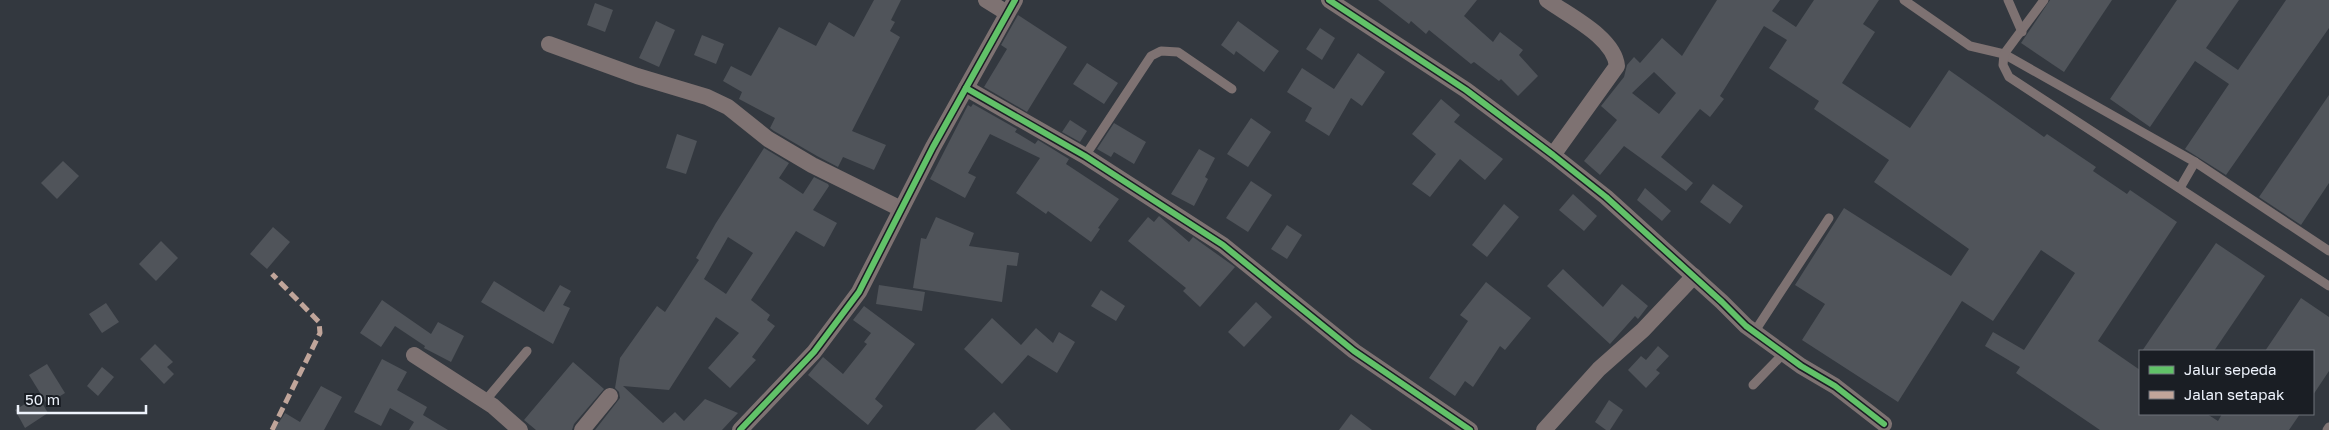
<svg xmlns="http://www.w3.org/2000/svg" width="2329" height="430" viewBox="0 0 2329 430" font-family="'Golos Text',sans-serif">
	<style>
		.building { fill: #50545a; fill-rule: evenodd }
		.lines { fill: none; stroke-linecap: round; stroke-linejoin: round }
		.service { stroke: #7e7272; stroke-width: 9 }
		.minor { stroke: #7e7272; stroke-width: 16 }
		.quiet { stroke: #c0a59a; stroke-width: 5; stroke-dasharray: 10 5; stroke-linecap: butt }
		.cycleway-casing { stroke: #1a1e24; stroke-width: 9 }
		.cycleway { stroke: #61c268; stroke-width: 6 }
	</style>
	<rect width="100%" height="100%" fill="#33383f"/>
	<g class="building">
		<polygon points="874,0 901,0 891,20 895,22 890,31 900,37 852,131 886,145 874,170 843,157 838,167 817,156 774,131 770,128 775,118 739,99 742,92 723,81 731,66 751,76 779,27 816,46 829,22 854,37"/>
		<polygon points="1378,0 1477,0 1464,16 1493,42 1500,32 1523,50 1519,55 1538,76 1518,96 1501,79 1499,81 1474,62 1471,64 1429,30 1426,34 1411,21 1409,24"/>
		<path d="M1717,0H1780L1772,11L1796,27L1814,0H1879L1863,24L1875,32L1842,83L1910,128L1949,70L2044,137L2047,134L2096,167L2093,171L2127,194L2130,190L2177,222L2098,341L2140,370V414H2207L2218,421L2222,414H2300L2289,430H2100L2016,373L2020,367L1985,346L1993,332L2024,350L2075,273L2041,250L1993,321L1962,301L1898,402L1802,340L1825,304L1795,285L1844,208L1951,276L1969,249L1874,182L1889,160L1814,109L1819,101L1769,68L1787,40L1764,26L1720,96L1724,99L1710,117L1700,109L1661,157L1693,183L1686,191L1624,146L1600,175L1584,161L1617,120L1601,106L1624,77L1627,65L1634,57L1640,63L1662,38L1682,56ZM1654,72L1676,93L1659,114L1632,93Z"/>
		<polygon points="2050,0 2112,0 2064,72 2021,43"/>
		<polygon points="2177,0 2239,0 2206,48 2238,70 2286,0 2329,0 2329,28 2226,175 2185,149 2229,84 2195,61 2150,127 2110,99"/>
		<polygon points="595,3 613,10 605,32 587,25"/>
		<polygon points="1018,15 1067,47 1027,112 984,87 1007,49 1001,45"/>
		<polygon points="656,21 675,30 659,67 639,58"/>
		<polygon points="1238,21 1279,51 1264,72 1236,51 1234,55 1221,45"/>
		<polygon points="1320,28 1335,38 1322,60 1306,49"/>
		<polygon points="702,35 724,44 716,64 694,55"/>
		<polygon points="1358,53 1385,72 1362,106 1351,98 1329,136 1305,121 1312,108 1287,92 1302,68 1334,89"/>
		<polygon points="1087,63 1118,83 1104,104 1073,84"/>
		<polygon points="2329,95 2329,183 2301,225 2259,197"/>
		<polygon points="1441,99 1460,115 1454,122 1503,159 1485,180 1460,159 1430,197 1412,184 1436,154 1412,134"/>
		<polygon points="973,104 1017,129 1015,132 1035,144 1038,140 1069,159 1066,164 1119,199 1098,228 1100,229 1091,242 1048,211 1046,214 1016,193 1040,158 990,134 968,173 976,177 965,198 930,179 968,105 971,107"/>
		<polygon points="1251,118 1271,132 1248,167 1227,154"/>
		<polygon points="1070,120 1087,131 1080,142 1062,132"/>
		<polygon points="1114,123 1146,142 1134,164 1114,152 1111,157 1097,149"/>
		<polygon points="677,134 697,141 686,174 666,168"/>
		<path d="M764,148L789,163L779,178L803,194L814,177L828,184L829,186L813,210L837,223L824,247L796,231L751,300L770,315L767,320L775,326L752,357L756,360L730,388L708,368L739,333L716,317L669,390L623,386L663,423L675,412L684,421L705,399L738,413L722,430H595L620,398L619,392L615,388L620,358L657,306L665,312L699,260L696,258L716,223ZM728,237L753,253L726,294L704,279Z"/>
		<polygon points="1199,149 1215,158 1205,177 1208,179 1194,206 1171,194"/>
		<polygon points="63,161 79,176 57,199 41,183"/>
		<polygon points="1251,181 1272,195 1248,232 1226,218"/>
		<polygon points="1713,184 1743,206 1730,224 1700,202"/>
		<polygon points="1645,188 1671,211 1662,221 1637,200"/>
		<polygon points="1573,194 1597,216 1584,231 1559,210"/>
		<polygon points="1504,204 1519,217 1487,257 1472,245"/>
		<polygon points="1159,216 1189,242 1193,237 1235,267 1200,307 1183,291 1186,288 1128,241 1148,217 1154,222"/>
		<polygon points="936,217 974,233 969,246 1019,253 1017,266 1007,265 1002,302 913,288 921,238 926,239"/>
		<polygon points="1287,225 1302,235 1287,259 1271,249"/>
		<polygon points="273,227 290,242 267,269 250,254"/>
		<polygon points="161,241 178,258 156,281 139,264"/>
		<polygon points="2216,243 2265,276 2214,351 2142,351"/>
		<polygon points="1563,269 1603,307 1622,284 1648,306 1638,319 1635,316 1610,344 1547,286"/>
		<polygon points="494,281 544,312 560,285 571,291 563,305 570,308 553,344 481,302"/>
		<polygon points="1486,282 1531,318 1505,350 1500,346 1473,387 1465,381 1455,396 1429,378 1468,321 1460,315"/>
		<polygon points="879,285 925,292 922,311 876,304"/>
		<polygon points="1101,290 1125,306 1116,321 1091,306"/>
		<polygon points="2301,298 2329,317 2329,371 2313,395 2313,351 2265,351"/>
		<polygon points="382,300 431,334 438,322 464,336 451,362 424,348 425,346 395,326 381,347 360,333"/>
		<polygon points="1256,302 1272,317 1244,347 1228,332"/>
		<polygon points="106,303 119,322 102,333 89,314"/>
		<polygon points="864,306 915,344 875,399 883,406 868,425 808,375 823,357 843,374 867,344 864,342 871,333 853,320"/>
		<polygon points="992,318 1021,345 1036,328 1053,343 1059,332 1075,342 1057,373 1028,355 1002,384 964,349"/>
		<polygon points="155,344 173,362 167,367 174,374 164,384 140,359"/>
		<polygon points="1658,346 1669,356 1656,370 1660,373 1646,388 1628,370 1641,356 1646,360"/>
		<polygon points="382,359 407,372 397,390 427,407 423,415 448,430 409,430 414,422 390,408 381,426 354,412"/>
		<polygon points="573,362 604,389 574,424 572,430 536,430 524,420"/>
		<polygon points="47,364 65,393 47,404 29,375"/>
		<polygon points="102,367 114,377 98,396 87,386"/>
		<polygon points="321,386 342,397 324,430 274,430 285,413 300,422"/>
		<polygon points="38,396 48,413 25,428 15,410"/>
		<polygon points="1609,400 1623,410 1610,430 1606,430 1595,422"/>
		<polygon points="994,412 1011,430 975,430"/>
		<polygon points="1351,414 1372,430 1339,430"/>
	</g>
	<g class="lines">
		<g class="service">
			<polyline points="1904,0 1970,46 2004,54 2195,162 2329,251"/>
			<polyline points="2008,0 2022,32"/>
			<polyline points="2044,0 2004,54 2003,65 2009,77 2329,286"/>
			<polyline points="1085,156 1151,56 1161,51 1178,52 1232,89"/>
			<polyline points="2180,188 2195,162"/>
			<polyline points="1755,331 1829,218"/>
			<polyline points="1753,385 1784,353"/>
			<polyline points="485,401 527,351"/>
			<polyline points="2327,430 2329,427"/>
		</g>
		<g class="minor">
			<polyline points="986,0 1007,13"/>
			<polyline points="1329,0 1466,90 1553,155 1606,197 1722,302 1746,326 1801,366 1835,386 1884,424"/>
			<path d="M1547,0C1569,16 1614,37 1617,66L1553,155"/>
			<polyline points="549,44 637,76 707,97 728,107 768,139 812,165 901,209"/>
			<polyline points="966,88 1085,156 1223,245 1354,351 1470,430"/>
			<polyline points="414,355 493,406 520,430"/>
			<polyline points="582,430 610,396"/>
			<polyline points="740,430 814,352 859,292 933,147 1015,0"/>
			<polyline points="1544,430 1599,369 1643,330 1694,276"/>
		</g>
		<polyline class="quiet" points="272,430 320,333 319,322 272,274"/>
		<defs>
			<g id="cycleway">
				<polyline points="1329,0 1466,90 1553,155 1606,197 1722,302 1746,326 1801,366 1835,386 1884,424"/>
				<polyline points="966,88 1085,156 1223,245 1354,351 1470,430"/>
				<polyline points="740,430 814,352 859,292 933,147 1015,0"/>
			</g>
		</defs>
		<use href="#cycleway" class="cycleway-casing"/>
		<use href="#cycleway" class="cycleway"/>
	</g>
	<rect x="2139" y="350" width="175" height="65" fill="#1a1e24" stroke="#6f737a"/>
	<rect x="2149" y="366" width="25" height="8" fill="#61c268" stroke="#6f737a"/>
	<text x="2184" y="375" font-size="15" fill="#eef3fc">Jalur sepeda</text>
	<rect x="2149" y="391" width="25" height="8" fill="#c0a59a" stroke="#6f737a"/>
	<text x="2184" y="400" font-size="15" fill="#eef3fc">Jalan setapak</text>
	<path d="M18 405v8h128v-8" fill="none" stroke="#eef3fc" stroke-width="2.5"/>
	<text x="25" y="405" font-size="15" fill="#eef3fc" stroke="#1a1e24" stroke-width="4" paint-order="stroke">50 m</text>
</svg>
